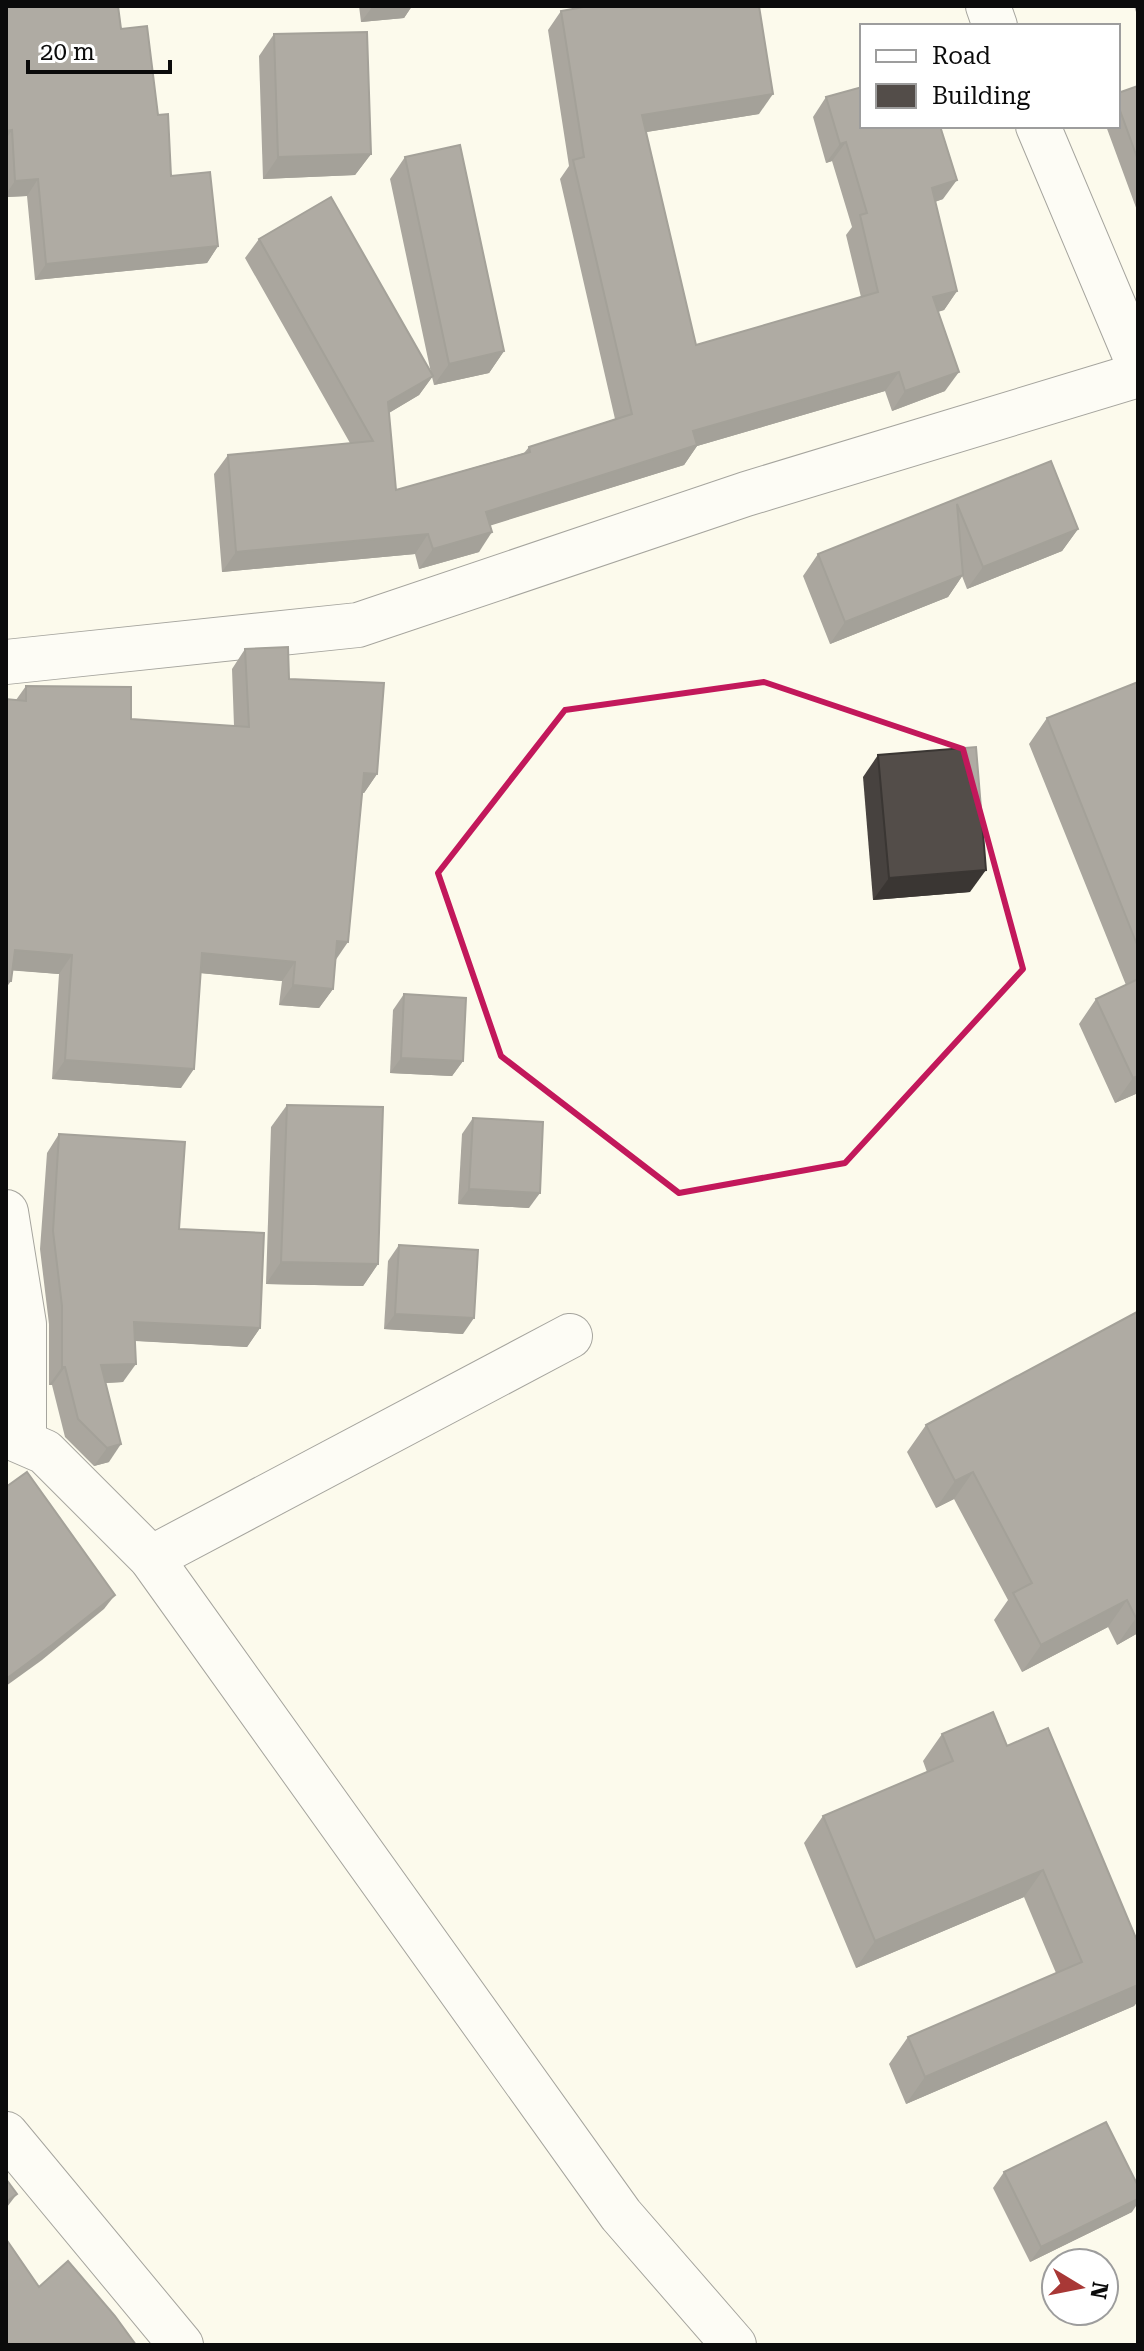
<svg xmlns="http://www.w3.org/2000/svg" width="1144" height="2351" viewBox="0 0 1144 2351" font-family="'Roboto Serif',serif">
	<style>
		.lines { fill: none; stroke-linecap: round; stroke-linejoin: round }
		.minor-casing { stroke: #3e3e3e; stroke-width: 46 }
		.minor { stroke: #fff; stroke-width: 44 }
		.wall { fill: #47423f }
		.shaded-wall { fill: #3a3633 }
		.building { fill: #534d49; stroke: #3a3633; stroke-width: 2 }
		.marked { fill: none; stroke: #c2185b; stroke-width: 6; stroke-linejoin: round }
	</style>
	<rect width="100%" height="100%" fill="#fcfaec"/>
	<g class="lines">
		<defs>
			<g id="minor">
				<polyline points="988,6 995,26"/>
				<polyline points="1038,126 1138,363"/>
				<polyline points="6,662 358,625 746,494 1138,375"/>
				<polyline points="6,1212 24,1324 24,1442"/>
				<polyline points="6,1435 45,1452 151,1558 621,2215 734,2345"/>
				<polyline points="151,1558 570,1336"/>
				<polyline points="6,2134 181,2345"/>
			</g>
		</defs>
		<use href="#minor" class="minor-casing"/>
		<use href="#minor" class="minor"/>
	</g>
	<g class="wall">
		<polygon points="6,6 121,29 158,115 171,176 218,246 207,263 35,280 27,196 6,197"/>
		<polygon points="359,6 412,6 404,18 361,22"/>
		<polygon points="1134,6 1138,6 1138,18"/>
		<polygon points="561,11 759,114 646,132 696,345 861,297 846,235 852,227 832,161 826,163 813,117 826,97 943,199 935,202 957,291 944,310 938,312 945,391 892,411 885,391 697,446 684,465 490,525 479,552 419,569 415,554 222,572 214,474 228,455 350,443 245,258 259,239 431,373 390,179 405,157 504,351 489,373 434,385 432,377 419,395 389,413 396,490 524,453 529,447 615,419 560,179 569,166 548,30"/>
		<polygon points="274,34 371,154 355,175 263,179 259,56"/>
		<polygon points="1138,86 1138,213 1106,126 1118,126 1118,93"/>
		<polygon points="1051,461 1078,529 1062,551 967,589 962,576 948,597 830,644 803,576 818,554"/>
		<polygon points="245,649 289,679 377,774 364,793 362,793 335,961 333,989 319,1008 279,1005 282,981 201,973 181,1088 52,1079 59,974 12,970 11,981 6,988 6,699 16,700 26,686 131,719 234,726 232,669"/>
		<polygon points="1138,682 1138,1093 1115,1103 1079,1024 1096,999 1126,985 1029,744 1047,718"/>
		<polygon points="878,755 970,892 873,900 863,777"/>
		<polygon points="404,994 463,1061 452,1076 390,1073 393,1010"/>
		<polygon points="287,1105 378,1264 363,1286 266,1284 271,1127"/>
		<polygon points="473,1118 529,1208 458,1204 462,1134"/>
		<polygon points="59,1134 179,1229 260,1328 247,1347 135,1341 123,1382 105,1383 109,1462 94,1466 65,1437 52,1385 49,1385 49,1324 40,1249 47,1153"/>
		<polygon points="399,1245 463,1334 384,1329 388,1261"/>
		<polygon points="1137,1312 1138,1633 1117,1645 1108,1627 1022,1672 994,1620 1008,1600 954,1499 936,1508 907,1452 926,1425"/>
		<polygon points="942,1734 1007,1746 1138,1943 1138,2001 1134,2006 906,2104 889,2064 908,2037 1056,1973 1024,1897 856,1968 804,1843 823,1816 927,1772 923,1761"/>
		<polygon points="1004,2172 1132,2212 1030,2262 993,2188"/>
	</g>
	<g class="shaded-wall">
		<polygon points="373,6 412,6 404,18 361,22"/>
		<polygon points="773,94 759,114 628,135 642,115"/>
		<polygon points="12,130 6,139 6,131"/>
		<polygon points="846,142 832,161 826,163 840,144"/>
		<polygon points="371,154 355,175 263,179 278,157"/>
		<polygon points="38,179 27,196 6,197 6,194 15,181"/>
		<polygon points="957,180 943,199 918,207 932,188"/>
		<polygon points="218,246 207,263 35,280 46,264"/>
		<polygon points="957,291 944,310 920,316 933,297"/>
		<polygon points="504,351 489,373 434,385 449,364"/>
		<polygon points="899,372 885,391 697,446 684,465 473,531 486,512 693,431"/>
		<polygon points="959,372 945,391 892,411 905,391"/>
		<polygon points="433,376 419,395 375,421 388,402"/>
		<polygon points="1078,529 1062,551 967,589 983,567"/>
		<polygon points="492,532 479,552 419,569 433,549"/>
		<polygon points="428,534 415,554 222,572 236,552"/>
		<polygon points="963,575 948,597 830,644 845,622"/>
		<polygon points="364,773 377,774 364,793 351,792"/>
		<polygon points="986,870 970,892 873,900 889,878"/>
		<polygon points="337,941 348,942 335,961"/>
		<polygon points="15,950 72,955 59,974 6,970"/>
		<polygon points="202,953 295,962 282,981 189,972"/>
		<polygon points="293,985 333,989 319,1008 279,1005"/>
		<polygon points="401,1058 463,1061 452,1076 390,1073"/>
		<polygon points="65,1060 194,1069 181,1088 52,1079"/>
		<polygon points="1138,1076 1138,1093 1115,1103 1133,1078"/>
		<polygon points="469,1189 540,1193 529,1208 458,1204"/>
		<polygon points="281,1262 378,1264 363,1286 266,1284"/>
		<polygon points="395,1314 474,1318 463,1334 384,1329"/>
		<polygon points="134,1322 260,1328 247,1347 122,1340"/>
		<polygon points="136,1364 123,1382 88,1384 101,1365"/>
		<polygon points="62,1367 65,1367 52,1385 49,1385"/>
		<polygon points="121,1444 109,1462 94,1466 107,1448"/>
		<polygon points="973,1472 954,1499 936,1508 955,1481"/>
		<polygon points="115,1595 104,1609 42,1660 6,1686 6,1679"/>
		<polygon points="1127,1600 1108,1627 1022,1672 1041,1645"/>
		<polygon points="1138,1617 1138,1633 1117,1645 1136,1618"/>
		<polygon points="1043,1870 1024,1897 856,1968 875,1941"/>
		<polygon points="1138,1985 1138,2001 1134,2006 906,2104 925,2077"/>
		<polygon points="17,2194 7,2207 6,2208 6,2202"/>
		<polygon points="1138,2199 1138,2203 1132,2212 1030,2262 1041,2247"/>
	</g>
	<g class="building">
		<polygon points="6,6 118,6 121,29 147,26 158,115 168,114 171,176 210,172 218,246 46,264 38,179 15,181 12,130 6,131"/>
		<polygon points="589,6 759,6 773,94 642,115 696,345 878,292 860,215 867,213 846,142 840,144 826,97 862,87 862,126 940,126 957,180 932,188 957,291 933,297 959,372 905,391 899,372 693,431 697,445 486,512 492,532 433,549 428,534 236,552 228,455 373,441 259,239 331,197 433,376 388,402 396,490 530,452 529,447 632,414 573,160 584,157 561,11"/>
		<polygon points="367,32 371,154 278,157 274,34"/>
		<polygon points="1138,86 1138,160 1118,105 1118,93"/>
		<polygon points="460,145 504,351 449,364 405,157"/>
		<polygon points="1051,461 1078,529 983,567 957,504 963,575 845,622 818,554"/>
		<polygon points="288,647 289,679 384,683 377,774 364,773 348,942 337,941 333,989 293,985 295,962 202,953 194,1069 65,1060 72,955 15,950 11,981 6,981 6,699 26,701 26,686 131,687 131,719 249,727 245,649"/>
		<polygon points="1138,682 1138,947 1047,718"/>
		<polygon points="976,747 986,870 889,878 878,755"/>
		<polygon points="1138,979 1138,1076 1133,1078 1096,999"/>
		<polygon points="404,994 466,998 463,1061 401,1058"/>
		<polygon points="287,1105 383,1107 378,1264 281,1262"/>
		<polygon points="473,1118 543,1122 540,1193 469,1189"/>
		<polygon points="59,1134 185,1142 179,1229 264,1233 260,1328 134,1322 136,1364 101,1365 121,1444 107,1448 78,1419 65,1367 62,1367 62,1306 53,1231"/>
		<polygon points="399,1245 478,1250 474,1318 395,1314"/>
		<polygon points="1137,1312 1138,1315 1138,1617 1136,1618 1127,1600 1041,1645 1013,1593 1032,1583 973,1472 955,1481 926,1425"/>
		<polygon points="27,1472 115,1595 52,1645 6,1679 6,1487"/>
		<polygon points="993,1712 1007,1746 1048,1728 1138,1943 1138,1985 925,2077 908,2037 1082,1962 1043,1870 875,1941 823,1816 953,1761 942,1734"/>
		<polygon points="1106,2122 1138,2186 1138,2199 1041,2247 1004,2172"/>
		<polygon points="6,2179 17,2194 6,2202"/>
		<polygon points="6,2239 39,2287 68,2261 115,2316 136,2345 6,2345"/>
	</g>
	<path d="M0 0H1144V2351H0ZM764,682L963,749L1023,969L845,1163L679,1193L501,1056L438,873L565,710Z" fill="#fcfaec" fill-opacity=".55" fill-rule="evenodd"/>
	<path class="marked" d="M764,682L963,749L1023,969L845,1163L679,1193L501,1056L438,873L565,710Z"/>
	<rect width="1144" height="2351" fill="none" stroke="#0b0b0b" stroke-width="16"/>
	<rect x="860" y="24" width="260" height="104" fill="#ffffff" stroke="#9d9d9d" stroke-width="2"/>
	<rect x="876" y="50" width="40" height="12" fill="#ffffff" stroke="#9d9d9d" stroke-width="2"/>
	<text x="932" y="64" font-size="24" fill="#0b0b0b">Road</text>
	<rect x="876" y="84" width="40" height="24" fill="#534d49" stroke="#9d9d9d" stroke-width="2"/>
	<text x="932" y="104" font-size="24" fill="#0b0b0b">Building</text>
	<g transform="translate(1080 2287) rotate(100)"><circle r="38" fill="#ffffff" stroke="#9d9d9d" stroke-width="2"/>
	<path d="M0-6L14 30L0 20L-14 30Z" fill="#a83836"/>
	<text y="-12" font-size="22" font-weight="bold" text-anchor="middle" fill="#0b0b0b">N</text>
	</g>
	<path d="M28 60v12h142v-12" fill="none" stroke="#0b0b0b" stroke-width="4"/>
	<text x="40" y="60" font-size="24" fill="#0b0b0b" stroke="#ffffff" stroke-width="6" paint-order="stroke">20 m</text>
</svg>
